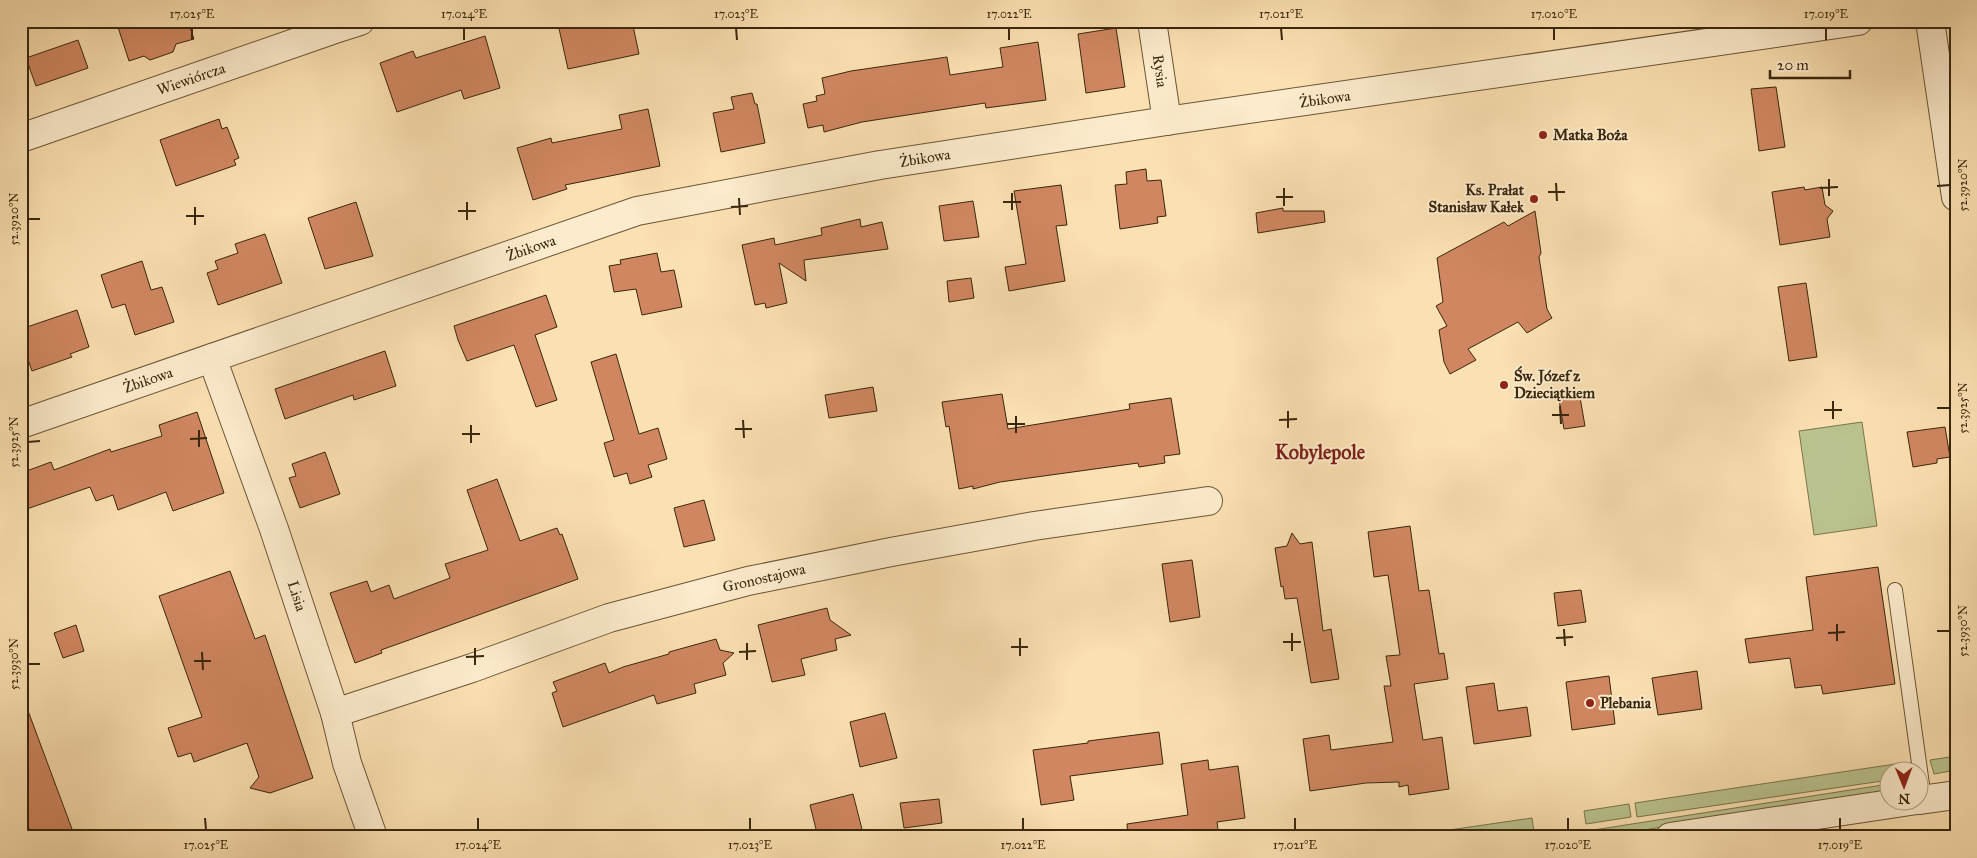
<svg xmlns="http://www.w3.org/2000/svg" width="1977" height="858" viewBox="0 0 1977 858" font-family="'IM FELL Great Primer',serif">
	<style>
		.green { fill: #bac38f; stroke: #7a754e }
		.building { fill: #d08761; stroke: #39270e }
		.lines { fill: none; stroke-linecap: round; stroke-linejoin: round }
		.lane-casing { stroke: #6a5537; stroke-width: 16 }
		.street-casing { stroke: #6a5537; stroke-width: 30 }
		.lane { stroke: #fcebcc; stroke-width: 14 }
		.street { stroke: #fcebcc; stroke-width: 28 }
		.ticks { fill: none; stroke: #39270e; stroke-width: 2 }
		.poi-dot { fill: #8f2418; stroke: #fcebcc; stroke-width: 2 }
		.labels { text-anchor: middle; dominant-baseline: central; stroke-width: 4; stroke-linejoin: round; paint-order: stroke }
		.street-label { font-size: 15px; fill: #39270e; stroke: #fcebcc }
		.poi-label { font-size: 15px; font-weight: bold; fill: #39270e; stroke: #fcebcc; text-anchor: start }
		.district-label { font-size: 20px; font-weight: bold; fill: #7a1f14; stroke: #fcebcc }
		.neatline { fill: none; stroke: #39270e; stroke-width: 2 }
		.ticks-label { font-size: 12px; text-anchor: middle; fill: #39270e }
	</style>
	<rect width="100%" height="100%" fill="#fbe0b1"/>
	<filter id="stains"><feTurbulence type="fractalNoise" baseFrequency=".004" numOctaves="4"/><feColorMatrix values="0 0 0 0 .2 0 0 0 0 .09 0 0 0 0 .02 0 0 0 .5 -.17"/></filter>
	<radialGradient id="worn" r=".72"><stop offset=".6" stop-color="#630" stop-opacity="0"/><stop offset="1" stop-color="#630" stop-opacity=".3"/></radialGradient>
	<g class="green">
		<polygon points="1862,422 1877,526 1814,535 1799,431"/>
		<polygon points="1956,756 1956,770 1934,774 1930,760"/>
		<polygon points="1902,763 1903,770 1890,770 1889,780 1637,817 1635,803"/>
		<polygon points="1889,784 1889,792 1598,837 1588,837 1587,831"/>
		<polygon points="1629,804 1631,817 1586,824 1584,811"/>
		<polygon points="1532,818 1534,832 1502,837 1401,837"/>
	</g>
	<g class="building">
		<polygon points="116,21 188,21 194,39 176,44 173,52 150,60 144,56 129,61"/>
		<polygon points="571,21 632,21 639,54 568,69 558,24"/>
		<polygon points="1116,28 1125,87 1086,93 1078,34"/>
		<polygon points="485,36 500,88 464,99 461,90 397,112 380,63 413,51 416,58"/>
		<polygon points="78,40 88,68 36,86 26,58"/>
		<polygon points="1038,42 1046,100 986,108 985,103 862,122 824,132 823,125 808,128 803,104 817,101 816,96 825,94 822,78 851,71 947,57 950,75 1003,67 1000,48"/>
		<polygon points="1776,87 1785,147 1759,151 1751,89"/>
		<polygon points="752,93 755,104 757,104 765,143 721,152 713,113 734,109 731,97"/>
		<polygon points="648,109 660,166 565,185 567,189 533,200 517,148 551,138 552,143 622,129 619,115"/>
		<polygon points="219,119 222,129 227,127 239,158 234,160 236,165 176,186 160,140"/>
		<polygon points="1146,169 1147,181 1161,180 1166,216 1157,217 1158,223 1120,229 1115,185 1127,184 1126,172"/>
		<polygon points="1061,185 1067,225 1056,226 1065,281 1009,291 1005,267 1026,264 1014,191"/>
		<polygon points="1804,187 1805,190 1822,187 1825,205 1833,211 1827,219 1830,237 1780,245 1772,192"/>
		<polygon points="973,201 979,237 944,241 939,206"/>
		<polygon points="356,202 373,256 325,269 308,218"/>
		<polygon points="1283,208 1283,211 1324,211 1325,222 1258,233 1256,213"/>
		<polygon points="1535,211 1541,253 1539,257 1547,309 1552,318 1527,333 1518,322 1468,349 1476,360 1450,374 1444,362 1439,330 1447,326 1436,306 1443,302 1437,258 1504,222 1508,226"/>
		<polygon points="860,219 861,227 882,222 888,249 804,260 806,281 779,263 787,303 766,308 765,303 755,305 742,245 774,238 775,245 822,235 821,228"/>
		<polygon points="265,234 282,283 218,305 207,273 218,269 215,261 238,253 235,244"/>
		<polygon points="657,253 661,272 674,270 682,307 642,315 636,289 614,292 609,266 621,264 620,260"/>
		<polygon points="142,261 151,290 162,287 174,322 135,335 125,304 112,308 101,275"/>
		<polygon points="971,278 974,298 949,302 947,281"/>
		<polygon points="1806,283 1817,357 1789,361 1778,287"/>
		<polygon points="546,295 557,327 535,335 557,400 536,407 514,345 467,361 458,340 454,326"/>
		<polygon points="77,310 89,347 70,354 72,357 32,371 21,340 21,329"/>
		<polygon points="385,351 396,386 354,400 353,395 285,419 275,389"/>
		<polygon points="616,354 639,434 658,428 667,459 648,465 652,477 630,484 627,473 614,477 604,443 614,440 591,362"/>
		<polygon points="873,387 877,411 829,418 825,395"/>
		<polygon points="1002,394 1008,429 1130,409 1129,404 1171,398 1180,454 1164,456 1165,463 1139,467 1138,463 1000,482 973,489 973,486 959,489 949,426 946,427 942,402"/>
		<polygon points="1580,397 1585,426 1564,429 1559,400"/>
		<polygon points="197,412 224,493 173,511 166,492 118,510 113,495 96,501 90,487 21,511 21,473 51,462 54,470 110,449 111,452 162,436 159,425"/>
		<polygon points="1945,427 1950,457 1937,459 1937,463 1913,467 1907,432"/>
		<polygon points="325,452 340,494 300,508 289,478 296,476 292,464"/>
		<polygon points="497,479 520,541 557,528 560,535 562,534 578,579 409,640 381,650 382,653 355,663 330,593 367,581 371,592 389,585 394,599 450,578 445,564 488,550 467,490"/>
		<polygon points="704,500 715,540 684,547 674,508"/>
		<polygon points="1410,526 1419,591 1429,590 1439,654 1444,653 1448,679 1414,684 1423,740 1442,737 1449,789 1409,795 1408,785 1399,787 1399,782 1366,783 1310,791 1303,739 1329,735 1331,750 1393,742 1384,686 1391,686 1386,656 1400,655 1388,575 1374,577 1368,532"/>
		<polygon points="1292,533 1300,544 1312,542 1323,631 1331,629 1339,679 1311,683 1297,598 1285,599 1283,586 1281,587 1275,548 1287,546"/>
		<polygon points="1192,560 1200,617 1170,622 1162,564"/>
		<polygon points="1878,567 1895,684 1823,694 1821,685 1795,688 1790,658 1749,663 1745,639 1813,630 1806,577"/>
		<polygon points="230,571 255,639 265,635 313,778 270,793 250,788 259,777 247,743 194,762 191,753 178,757 168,728 202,717 159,596"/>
		<polygon points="1581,590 1586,622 1558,626 1554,593"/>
		<polygon points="827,608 830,620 851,635 835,639 837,650 801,659 805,675 772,682 758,625"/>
		<polygon points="76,625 84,651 63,658 54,633"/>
		<polygon points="716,639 720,650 734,653 723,663 726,675 694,684 696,693 657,704 654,695 563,727 552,693 557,691 553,682 605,663 609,673 623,667 669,654 669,652"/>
		<polygon points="1697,671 1702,709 1658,715 1652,678"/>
		<polygon points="1609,676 1615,724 1572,730 1566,682"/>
		<polygon points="1494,683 1498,711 1527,707 1531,736 1474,744 1466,687"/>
		<polygon points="21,700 24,700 75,837 32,837 21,806"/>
		<polygon points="885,713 897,758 860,767 850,722"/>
		<polygon points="1159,732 1163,764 1070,776 1074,800 1041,805 1033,750 1088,743 1088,741"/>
		<polygon points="1208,760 1209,770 1238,766 1245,818 1217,822 1219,837 1128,837 1127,824 1188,815 1181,764"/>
		<polygon points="853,794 864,837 818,837 810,805"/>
		<polygon points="939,799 942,823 904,828 900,803"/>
	</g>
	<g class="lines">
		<defs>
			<polyline id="lane" points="1895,590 1924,799"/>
			<g id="street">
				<polyline points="1152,21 1167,121"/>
				<polyline points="1930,21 1956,197"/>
				<polyline points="21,138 332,30 360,21"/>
				<polyline points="212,358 274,529 335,713 347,763 373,837"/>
				<polyline points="21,424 637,211 880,165 1173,120 1858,21"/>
				<polyline points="335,713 472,668 609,618 748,581 891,552 1034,526 1208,501"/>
				<polyline points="1920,800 1956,795"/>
				<polyline points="1670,837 1917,800"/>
			</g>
		</defs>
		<use href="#lane" class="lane-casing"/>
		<use href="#street" class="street-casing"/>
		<use href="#lane" class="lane"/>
		<use href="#street" class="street"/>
	</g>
	<path class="ticks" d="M192,28V40M464,28V40M736,28L737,40M1009,28V40M1281,28L1282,40M1554,28V40M1826,28V40M1829,179V196M1556,183L1557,201M1937,186L1950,185M1284,188V206M1820,188L1838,187M1548,192H1565M1012,193V210M1276,197H1293M739,198L740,215M467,202V220M1003,202H1021M195,207V225M731,207L748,206M458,211H476M186,216H204M28,219H40M1833,401V419M1560,406L1561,424M1937,408H1950M1824,410H1842M1288,411V428M1552,415H1569M1016,416V433M743,420L744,438M1279,420L1297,419M1007,424H1025M471,425V443M735,429H752M199,430V447M462,434H480M190,439L207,438M28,442L40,441M1837,624V641M1564,629L1565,646M1937,631H1950M1292,633V651M1828,633L1845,632M1020,638V656M1556,638L1573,637M1283,642H1301M747,643V660M1011,647H1028M475,648V665M202,652L203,670M739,652L756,651M466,657L484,656M194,661H211M28,664H40M205,818L206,830M478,818V830M750,818V830M1023,818V830M1295,818V830M1568,818V830M1840,818V830"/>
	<g class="poi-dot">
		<circle cx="1543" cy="135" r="5"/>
		<circle cx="1534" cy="199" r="5"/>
		<circle cx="1504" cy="385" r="5"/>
		<circle cx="1590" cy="703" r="5"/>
	</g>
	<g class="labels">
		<g class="street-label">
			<text transform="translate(1160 71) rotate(82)">Rysia</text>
			<text transform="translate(191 79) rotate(-19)">Wiewiórcza</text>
			<text transform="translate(1325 99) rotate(-8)">Żbikowa</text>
			<text transform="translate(925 158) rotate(-9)">Żbikowa</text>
			<text transform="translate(531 248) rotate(-19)">Żbikowa</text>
			<text transform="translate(148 380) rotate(-19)">Żbikowa</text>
			<text transform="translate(764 578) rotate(-13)">Gronostajowa</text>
			<text transform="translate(297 596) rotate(72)">Lisia</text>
		</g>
		<g class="poi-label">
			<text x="1553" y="135">Matka Boża</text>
			<text x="1524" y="190" text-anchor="end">Ks. Prałat<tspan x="1524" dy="17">Stanisław Kałek</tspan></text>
			<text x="1514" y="376">Św. Józef z<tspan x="1514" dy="17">Dzieciątkiem</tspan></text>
			<text x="1600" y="703">Plebania</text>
		</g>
		<g class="district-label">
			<text x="1320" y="452">Kobylepole</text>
		</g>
	</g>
	<rect width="1977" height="858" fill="none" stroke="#fbe0b1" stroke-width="55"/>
	<g transform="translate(1904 786) rotate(179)"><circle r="24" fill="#fcebcc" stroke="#ae9d80"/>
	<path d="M0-4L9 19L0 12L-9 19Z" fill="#8f2418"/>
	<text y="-8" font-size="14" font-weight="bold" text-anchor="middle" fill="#39270e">N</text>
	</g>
	<path d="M1770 70v8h80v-8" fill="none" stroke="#39270e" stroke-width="2.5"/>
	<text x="1777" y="70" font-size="15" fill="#39270e" stroke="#fcebcc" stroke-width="4" paint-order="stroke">20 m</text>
	<rect x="28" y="28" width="1922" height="802" class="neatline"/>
	<g class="ticks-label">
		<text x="192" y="18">17.025°E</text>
		<text x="464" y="18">17.024°E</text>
		<text x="736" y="18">17.023°E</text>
		<text x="1009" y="18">17.022°E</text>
		<text x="1281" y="18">17.021°E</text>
		<text x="1554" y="18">17.020°E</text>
		<text x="1826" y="18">17.019°E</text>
		<text transform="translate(1963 185) rotate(-90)" y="4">52.3920°N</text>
		<text transform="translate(14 219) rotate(-90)" y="4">52.3920°N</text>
		<text transform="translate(1963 408) rotate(-90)" y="4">52.3925°N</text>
		<text transform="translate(14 442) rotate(-90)" y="4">52.3925°N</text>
		<text transform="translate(1963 631) rotate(-90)" y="4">52.3930°N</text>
		<text transform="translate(14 664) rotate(-90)" y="4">52.3930°N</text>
		<text x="206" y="849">17.025°E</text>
		<text x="478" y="849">17.024°E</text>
		<text x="750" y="849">17.023°E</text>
		<text x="1023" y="849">17.022°E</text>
		<text x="1295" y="849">17.021°E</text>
		<text x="1568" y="849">17.020°E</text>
		<text x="1840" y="849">17.019°E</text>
	</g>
	<rect width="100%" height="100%" filter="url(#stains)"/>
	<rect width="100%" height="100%" fill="url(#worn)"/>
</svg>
